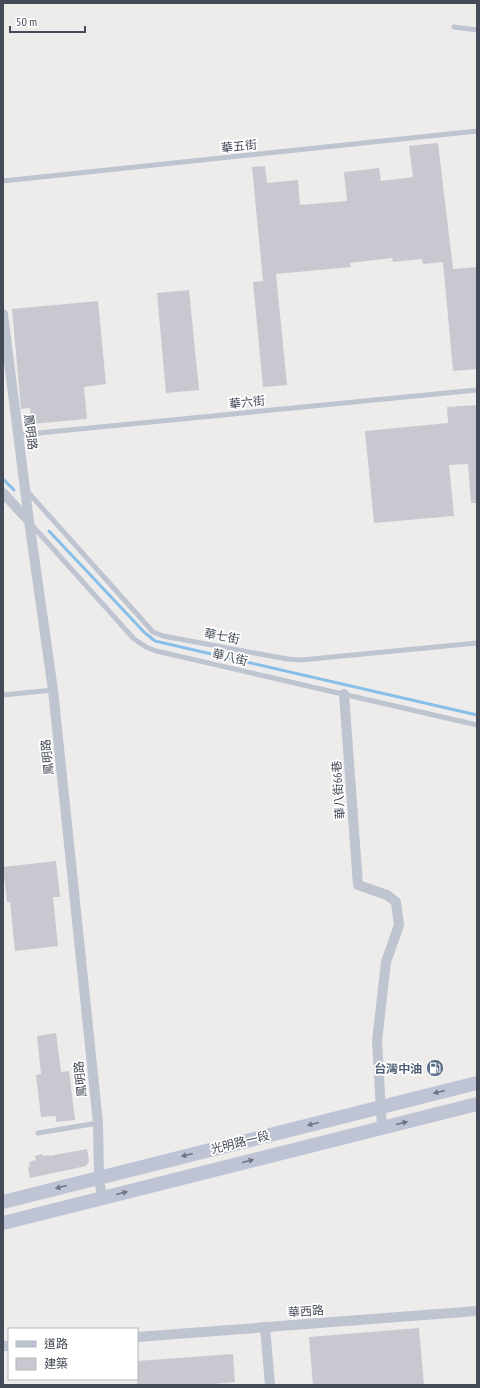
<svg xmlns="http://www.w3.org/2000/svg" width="480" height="1388" viewBox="0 0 480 1388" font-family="'PT Sans Narrow','Noto Sans TC',sans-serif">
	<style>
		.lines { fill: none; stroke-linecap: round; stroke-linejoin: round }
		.stream { stroke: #87bfe8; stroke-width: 3 }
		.building { fill: #c8c9d0 }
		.lane { stroke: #bec4d0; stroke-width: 5 }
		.street { stroke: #bec4d0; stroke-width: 10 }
		.secondary { stroke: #bec4d4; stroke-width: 14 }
		.oneway { fill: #6f7583 }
		.labels { text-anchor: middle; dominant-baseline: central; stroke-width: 3.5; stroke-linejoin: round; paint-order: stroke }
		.street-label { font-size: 12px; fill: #444a57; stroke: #fff }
		.service-label { font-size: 12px; font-weight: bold; fill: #4e5e75; stroke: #fff; text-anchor: end }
	</style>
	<rect width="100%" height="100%" fill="#eeebeb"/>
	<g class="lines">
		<g class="stream">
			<polyline points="3,479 14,490"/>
			<polyline points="49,531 144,632 155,641 477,715"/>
		</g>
	</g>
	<g class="building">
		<polygon points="438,143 453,269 477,267 477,369 453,371 443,262 423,264 422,259 393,262 392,258 350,263 351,267 276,274 287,385 263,387 253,282 263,281 252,167 265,166 267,183 298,180 300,205 347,201 344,172 379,168 381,181 413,177 409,146"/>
		<polygon points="189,290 199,390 166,393 157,293"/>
		<polygon points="98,301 106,384 84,387 87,419 32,424 30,408 21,409 12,309"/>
		<polygon points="477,405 477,503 471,503 468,464 449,465 454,516 374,523 365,431 448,423 447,407"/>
		<polygon points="56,861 60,897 53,897 58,946 15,951 10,902 7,902 3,867"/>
		<polygon points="56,1033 61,1072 69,1071 75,1120 56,1122 56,1116 41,1117 36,1075 41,1074 37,1036"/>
		<polygon points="87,1149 89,1161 86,1166 30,1178 28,1167 30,1166 29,1162 36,1160 35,1156 42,1154 43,1156 49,1155 49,1156"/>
		<polygon points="419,1328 424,1385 313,1385 309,1337"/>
		<polygon points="233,1354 235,1382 204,1385 137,1385 137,1361"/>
	</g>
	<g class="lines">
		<g class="lane">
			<polyline points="454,27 477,30"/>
			<polyline points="3,181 477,131"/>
			<polyline points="18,435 477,390"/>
			<polyline points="27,491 153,632 163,636 287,659 301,660 477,643"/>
			<polyline points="31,524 134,639 146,647 156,651 477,725"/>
			<polyline points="3,695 53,690"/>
			<polyline points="38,1133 98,1123"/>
		</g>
		<g class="street">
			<polyline points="3,314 29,521 53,690 98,1123 99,1177 102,1198"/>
			<polyline points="3,493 29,521"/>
			<polyline points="344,694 358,885 387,895 396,902 399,925 386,962 377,1041 382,1128"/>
			<polyline points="265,1327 270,1385"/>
			<polyline points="137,1337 477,1311"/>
			<polyline points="3,1346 9,1346"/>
		</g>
		<g class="secondary">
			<polyline points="3,1202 477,1083"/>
			<polyline points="3,1223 477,1104"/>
		</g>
	</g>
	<defs><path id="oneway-solid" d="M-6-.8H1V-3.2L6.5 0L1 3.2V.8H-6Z"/></defs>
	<g class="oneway">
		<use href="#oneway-solid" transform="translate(439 1092) rotate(166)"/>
		<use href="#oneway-solid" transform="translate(402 1123) rotate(-14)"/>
		<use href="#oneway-solid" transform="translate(313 1124) rotate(166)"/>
		<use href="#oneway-solid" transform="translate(187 1155) rotate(166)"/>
		<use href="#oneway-solid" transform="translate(248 1161) rotate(-14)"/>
		<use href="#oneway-solid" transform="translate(61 1187) rotate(165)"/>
		<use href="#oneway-solid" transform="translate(122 1193) rotate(-14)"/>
	</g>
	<defs>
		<symbol id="fuel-disc" viewBox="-11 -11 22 22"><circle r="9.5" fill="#5c6f8a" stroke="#fff"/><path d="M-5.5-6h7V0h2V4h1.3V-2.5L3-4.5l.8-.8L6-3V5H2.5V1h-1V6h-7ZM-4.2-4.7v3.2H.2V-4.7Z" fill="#fff"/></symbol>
	</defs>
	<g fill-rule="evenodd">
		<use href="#fuel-disc" x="425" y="1058" width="20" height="20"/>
	</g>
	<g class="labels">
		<g class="street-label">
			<text transform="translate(239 146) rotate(-6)">華五街</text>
			<text transform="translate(247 402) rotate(-6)">華六街</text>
			<text transform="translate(31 432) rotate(83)">鳳明路</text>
			<text transform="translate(222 636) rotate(11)">華七街</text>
			<text transform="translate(230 657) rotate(13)">華八街</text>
			<text transform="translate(47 757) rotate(-96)">鳳明路</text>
			<text transform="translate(338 790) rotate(-94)">華八街66巷</text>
			<text transform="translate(80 1079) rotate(-96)">鳳明路</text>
			<text transform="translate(240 1142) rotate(-14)">光明路一段</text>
			<text transform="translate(306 1311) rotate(-4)">華西路</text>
		</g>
		<g class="service-label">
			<text x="422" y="1068">台灣中油</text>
		</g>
	</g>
	<rect width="480" height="1388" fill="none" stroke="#444a57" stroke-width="8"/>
	<rect x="8" y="1328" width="130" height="52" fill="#ffffff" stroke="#b4b7bc"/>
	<rect x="16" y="1341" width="20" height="6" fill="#bec4d4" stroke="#b4b7bc"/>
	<text x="44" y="1348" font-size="12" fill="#444a57">道路</text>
	<rect x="16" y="1358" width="20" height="12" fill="#c8c9d0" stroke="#b4b7bc"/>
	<text x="44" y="1368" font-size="12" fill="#444a57">建築</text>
	<path d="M10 26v6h75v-6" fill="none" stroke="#444a57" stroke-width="2"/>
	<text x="16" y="26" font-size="12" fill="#444a57" stroke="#ffffff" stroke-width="3" paint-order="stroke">50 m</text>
</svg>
